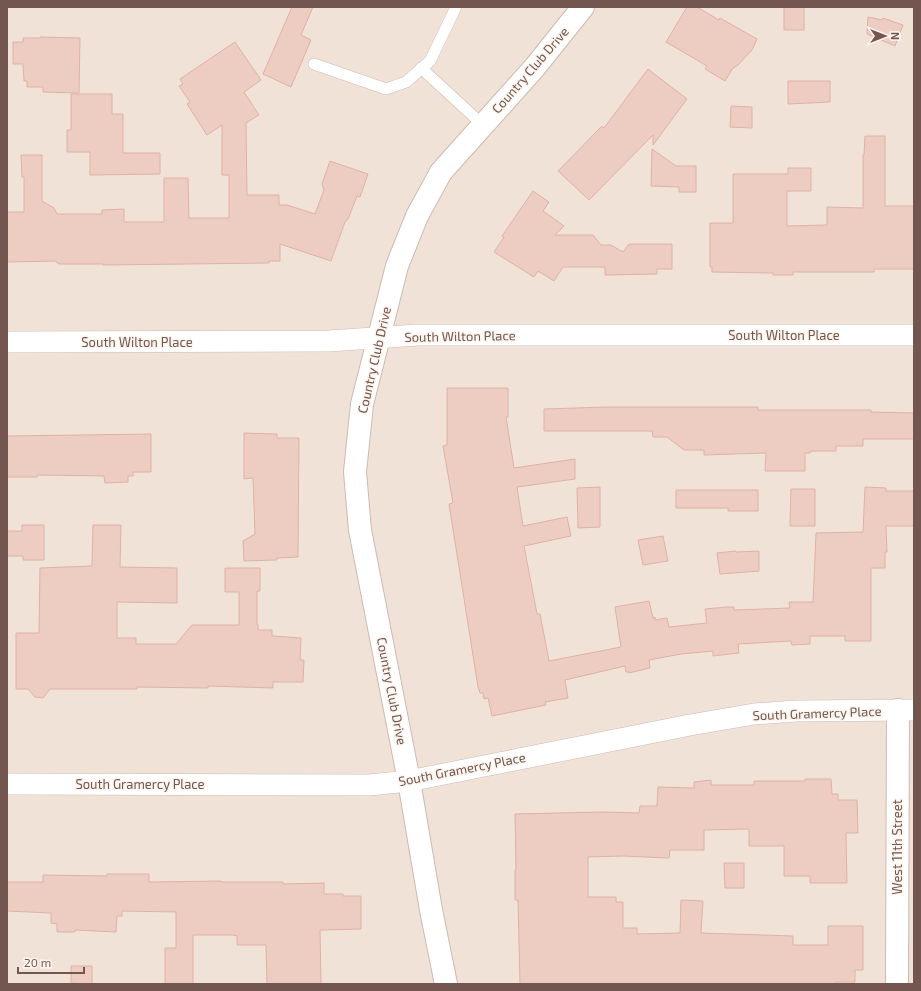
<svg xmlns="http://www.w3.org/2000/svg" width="921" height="991" viewBox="0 0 921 991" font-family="'Exo 2',sans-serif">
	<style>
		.residential { fill: #f1e2d7 }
		.building { fill: #edcdc2; stroke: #deb2a5 }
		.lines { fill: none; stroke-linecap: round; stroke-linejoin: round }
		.lane-casing { stroke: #cdbab2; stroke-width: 12 }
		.street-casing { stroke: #cdbab2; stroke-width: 22 }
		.secondary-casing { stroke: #cfb9b0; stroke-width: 24 }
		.lane { stroke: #fff; stroke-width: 11 }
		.street { stroke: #fff; stroke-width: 21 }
		.secondary { stroke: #fff; stroke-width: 22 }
		.labels { text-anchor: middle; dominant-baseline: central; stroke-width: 3; stroke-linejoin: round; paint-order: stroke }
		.street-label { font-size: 13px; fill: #72564f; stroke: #fdf5ee }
	</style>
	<rect width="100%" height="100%" fill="#faf1e8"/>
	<rect class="residential" x="7" y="7" width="907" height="977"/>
	<g class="building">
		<polygon points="292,7 313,7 301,35 311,40 291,87 263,74"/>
		<polygon points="687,7 697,7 719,20 720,18 757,39 752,50 738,65 733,68 725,81 705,69 707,66 666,42"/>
		<rect x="784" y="7" width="20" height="23"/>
		<polygon points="868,17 882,20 883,18 903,25 895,46 867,34"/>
		<polygon points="40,37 80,38 79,93 43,92 43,87 27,87 27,81 24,81 23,64 13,64 13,42 23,42 23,38 40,38"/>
		<polygon points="235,42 261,80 244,92 259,115 246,123 247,195 279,195 279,205 287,205 315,214 324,190 322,184 330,161 368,174 360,197 357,196 348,219 345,222 331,261 280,244 280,261 269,261 269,263 103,265 103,264 59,264 55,261 7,262 7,212 24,212 24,177 22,177 21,155 42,155 42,201 54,208 57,214 102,214 102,210 124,209 124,222 164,222 164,178 188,178 189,218 229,218 229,175 222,175 222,125 207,135 187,104 190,102 179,86 183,84 180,79"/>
		<polygon points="648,69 687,99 653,145 653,135 589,200 558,171 602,126 604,128"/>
		<polygon points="788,81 830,81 830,102 788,104"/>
		<polygon points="71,94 112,94 112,114 123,114 123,153 160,153 160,174 90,175 90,152 67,152 67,130 71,130"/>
		<polygon points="731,106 752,107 752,128 730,127"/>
		<polygon points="865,136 885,136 885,206 914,206 914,269 874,269 874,272 793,272 793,275 773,275 773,273 712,272 712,267 710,267 710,223 733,223 733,174 788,174 788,168 811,168 811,191 787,191 787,226 827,225 827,207 863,208 863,155 864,155"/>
		<polygon points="652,149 676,166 696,166 696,192 679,192 679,187 651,186"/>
		<polygon points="533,191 549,202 543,211 564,226 555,235 593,235 601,245 611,245 623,252 629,244 672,244 672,269 657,269 657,274 605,275 605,267 563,267 554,281 538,271 534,277 494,252 504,237 502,236"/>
		<polygon points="447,388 508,388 508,417 506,417 514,468 575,459 575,479 517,487 523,526 567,517 571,536 524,546 537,614 540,614 549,661 621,647 615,607 649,601 653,618 655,617 655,620 667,618 669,627 707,623 705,609 727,607 734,607 734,610 790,608 789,602 813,602 816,533 863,532 865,487 886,488 886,491 914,491 914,526 886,526 887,552 885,552 885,568 871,568 871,641 845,641 845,636 810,636 810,644 792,645 791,641 738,644 739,653 713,656 713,651 681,654 649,660 650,668 629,673 629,672 626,672 625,666 565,680 568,698 545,702 546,705 492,716 488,698 484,699 483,693 480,693 478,687 449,504 453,503 443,446 447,445"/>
		<polygon points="606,407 758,407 758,410 871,410 871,412 914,413 914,439 863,439 863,446 836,446 836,451 811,451 810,453 805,453 805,471 765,471 766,453 704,455 704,450 684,450 667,437 653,437 652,431 544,431 544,409"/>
		<polygon points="244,433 277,434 277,438 299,438 298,557 277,558 277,560 244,561 243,541 255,534 253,478 244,479"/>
		<polygon points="151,434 151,472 133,472 133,476 128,476 128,482 105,483 104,476 37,475 37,477 7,477 7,436"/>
		<polygon points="600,487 600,527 578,528 577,488"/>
		<polygon points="791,489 815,489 815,526 790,526"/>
		<polygon points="676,490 758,490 758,511 728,511 728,508 676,508"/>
		<polygon points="22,525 44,525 44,560 23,560 23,556 7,556 7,531 22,531"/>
		<polygon points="93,525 121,525 120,567 177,568 177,603 117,602 117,638 136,638 136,644 176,644 192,625 239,625 239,592 225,592 225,568 260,568 260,591 257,591 257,625 258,625 258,630 272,630 272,636 301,638 300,660 304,660 303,682 273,682 273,688 208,686 208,688 137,687 137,689 50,689 43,698 35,697 28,689 16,689 16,633 39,633 40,568 92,566"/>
		<polygon points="663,536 668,561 643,565 638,540"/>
		<polygon points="736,551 736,552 759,551 759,571 720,574 717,553"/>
		<polygon points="805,779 831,779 832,794 838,794 838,800 857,800 858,833 846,833 847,883 810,883 810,876 784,876 784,846 749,846 749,829 704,830 704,850 670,850 669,858 622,856 588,857 588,897 616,897 616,902 623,902 623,928 637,928 637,934 680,933 681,900 703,901 701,933 793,936 793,945 828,945 828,926 863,926 863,970 855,970 855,982 835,982 835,984 520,984 518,900 515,900 515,870 516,870 515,814 602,812 639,813 640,806 657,806 658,787 694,788 694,782 711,780 711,785 754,785 754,781 805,781"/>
		<polygon points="724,863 744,863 744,888 725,888"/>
		<polygon points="107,874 149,874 149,882 221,881 221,882 283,882 283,884 324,883 324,894 343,894 343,896 361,896 361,929 320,930 321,984 267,984 266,945 237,945 237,936 233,935 193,935 193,984 165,984 165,948 176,948 176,912 122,911 122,916 117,916 116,932 75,930 75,932 57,932 57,924 51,923 51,913 7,911 7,882 43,882 43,875 107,876"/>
		<polygon points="71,966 92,966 92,984 71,983"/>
	</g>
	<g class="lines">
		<defs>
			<g id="lane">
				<polyline points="314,64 386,89 406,82 430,61 456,7"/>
				<polyline points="421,68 483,125"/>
			</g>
			<g id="street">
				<polyline points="7,342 329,341 418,335 914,335"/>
				<polyline points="7,784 369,785 409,781 690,725 754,714 796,711 914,710"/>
			</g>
			<g id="secondary">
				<polyline points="446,984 431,910 409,781 360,530 355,472 362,404 397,266 417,216 441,172 535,67 583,7"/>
				<polyline points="897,984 898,710"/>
			</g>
		</defs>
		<use href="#lane" class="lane-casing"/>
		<use href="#street" class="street-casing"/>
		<use href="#secondary" class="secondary-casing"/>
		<use href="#lane" class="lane"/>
		<use href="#street" class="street"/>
		<use href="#secondary" class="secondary"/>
	</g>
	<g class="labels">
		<g class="street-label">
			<text transform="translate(530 70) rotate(-49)">Country Club Drive</text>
			<text x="784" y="335">South Wilton Place</text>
			<text transform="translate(460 336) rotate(-1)">South Wilton Place</text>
			<text x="137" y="342">South Wilton Place</text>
			<text transform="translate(374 360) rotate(-77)">Country Club Drive</text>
			<text transform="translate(392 691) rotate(79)">Country Club Drive</text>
			<text transform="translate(817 713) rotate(-2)">South Gramercy Place</text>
			<text transform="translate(462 769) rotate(-11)">South Gramercy Place</text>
			<text x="140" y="784">South Gramercy Place</text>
			<text transform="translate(897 847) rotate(-90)">West 11th Street</text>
		</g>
	</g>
	<rect width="921" height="991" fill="none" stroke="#72564f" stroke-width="16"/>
	<g transform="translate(885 36) rotate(90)" stroke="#fdf5ee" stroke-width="3" paint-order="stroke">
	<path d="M0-3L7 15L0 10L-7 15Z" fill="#72564f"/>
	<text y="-6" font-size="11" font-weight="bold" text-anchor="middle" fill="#72564f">N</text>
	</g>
	<path d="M18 967v6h66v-6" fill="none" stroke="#72564f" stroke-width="2"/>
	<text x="24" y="967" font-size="12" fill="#72564f" stroke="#fdf5ee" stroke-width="3" paint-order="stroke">20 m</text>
</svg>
